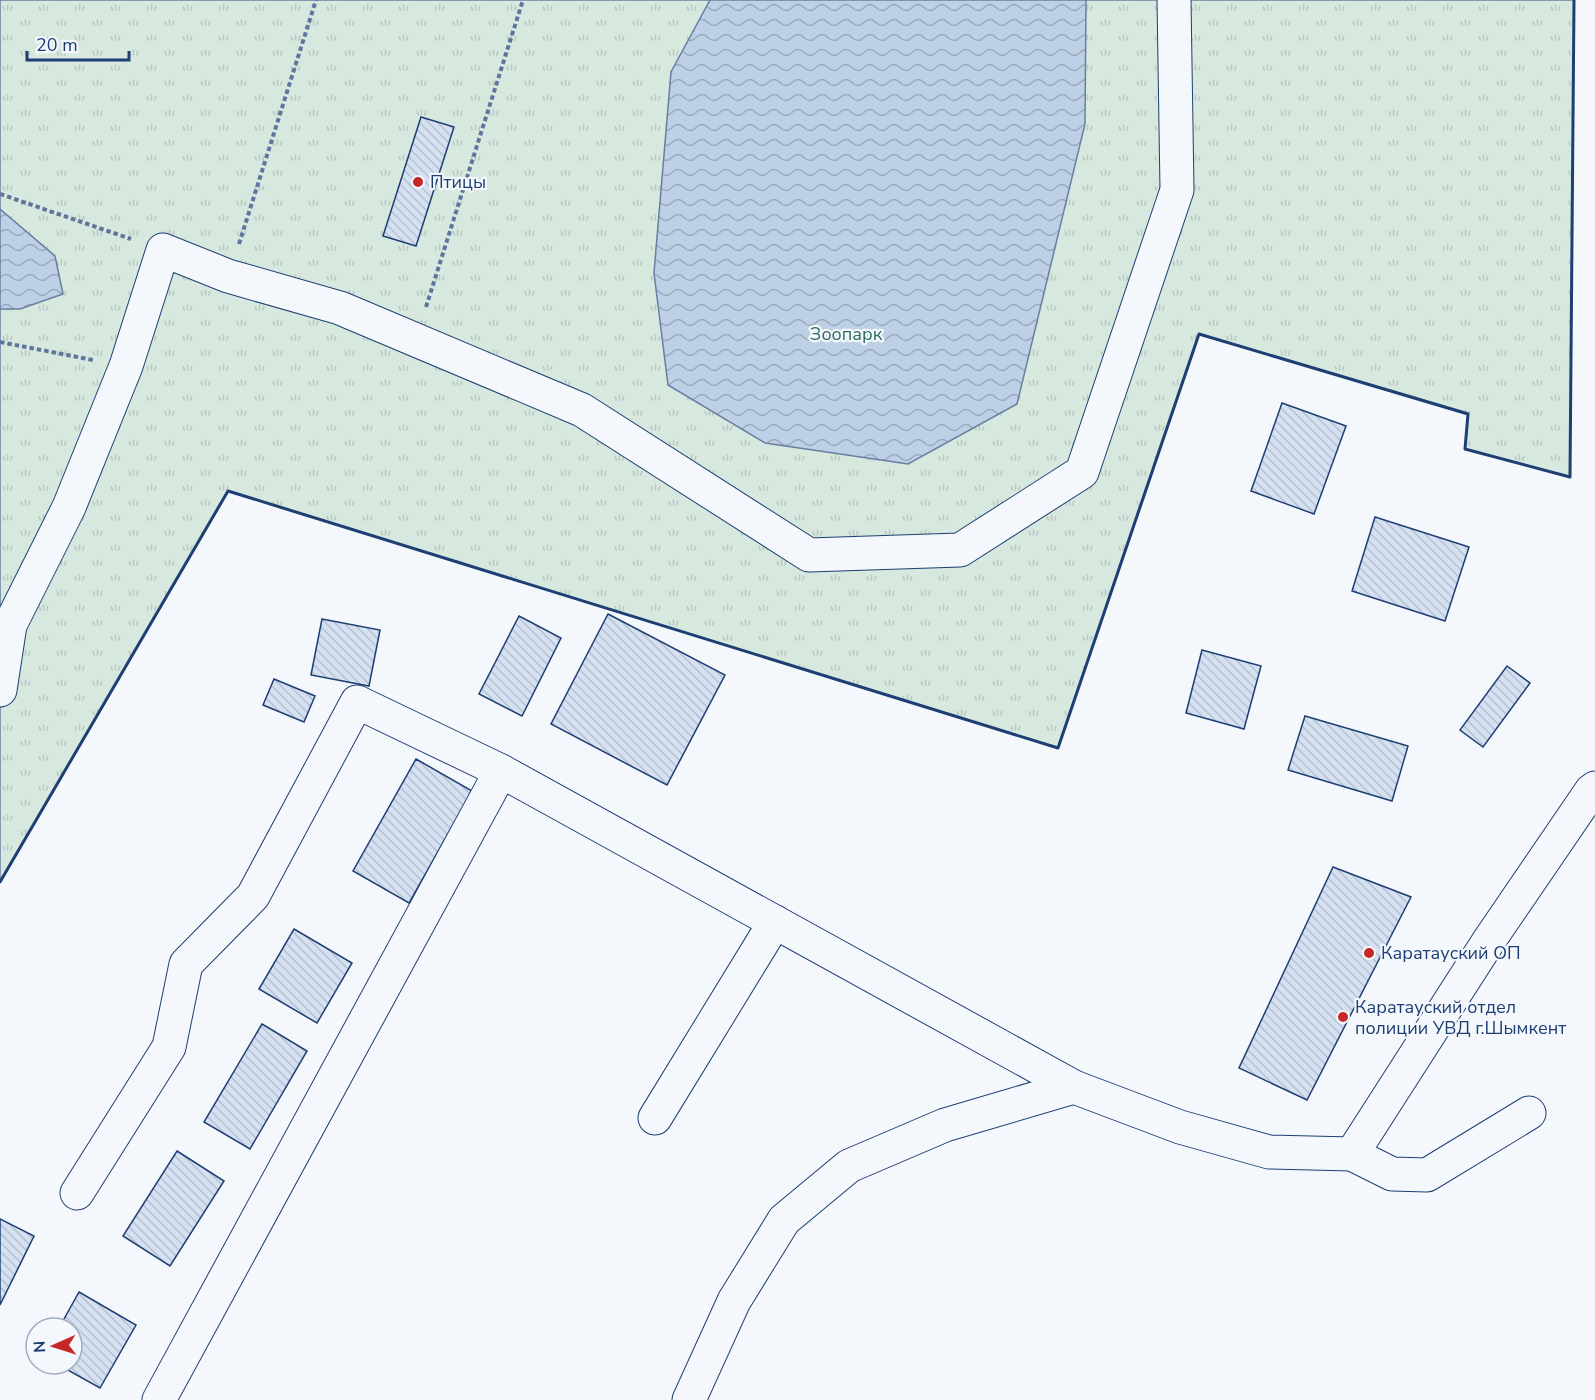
<svg xmlns="http://www.w3.org/2000/svg" width="1595" height="1400" viewBox="0 0 1595 1400" font-family="'Nunito Sans',sans-serif">
	<style>
		.park { fill: url(#park-tufts); stroke: #687fa3; stroke-width: 1.5 }
		.water { fill: url(#water-waves); stroke: #687fa3; stroke-width: 1.5 }
		.building { fill: url(#building-back-hatch); stroke: #1d3f73; stroke-width: 1.5 }
		.lines { fill: none; stroke-linecap: round; stroke-linejoin: round }
		.minor-casing { stroke: #1d3f73; stroke-width: 35 }
		.path { stroke: #5e769c; stroke-width: 4; stroke-dasharray: 4.5 3; stroke-linecap: butt }
		.minor { stroke: #f4f7fb; stroke-width: 33 }
		.wall { stroke: #1d3f73; stroke-width: 3 }
		.poi-dot { fill: #c62828; stroke: #f4f7fb; stroke-width: 2 }
		.labels { text-anchor: middle; dominant-baseline: central; stroke-width: 4.5; stroke-linejoin: round; paint-order: stroke }
		.poi-label { font-size: 18px; fill: #1d3f73; stroke: #f4f7fb; text-anchor: start }
		.park-label { font-size: 18px; fill: #2c6c60; stroke: #f4f7fb }
	</style>
	<defs>
		<pattern id="park-tufts" width="24" height="20" patternUnits="userSpaceOnUse" patternTransform="scale(1.5)"><rect width="24" height="20" fill="#d7e8df"/><path d="M3 7l-1-3M5 7V3M7 7l1-3M15 17l-1-3M17 17v-4M19 17l1-3" fill="none" stroke="#b8c8c3"/></pattern>
		<pattern id="water-waves" width="16" height="10" patternUnits="userSpaceOnUse" patternTransform="scale(1.5)"><rect width="16" height="10" fill="#bed0e5"/><path d="M0 5q4-4 8 0t8 0" fill="none" stroke="#9aaabe"/></pattern>
		<pattern id="building-back-hatch" width="6" height="6" patternUnits="userSpaceOnUse" patternTransform="scale(1.5)"><rect width="6" height="6" fill="#d5e0f0"/><path d="M-1 5l2 2M0 0l6 6M5-1l2 2" fill="none" stroke="#b6c1d1"/></pattern>
	</defs>
	<rect width="100%" height="100%" fill="#f4f7fb"/>
	<polygon class="park" points="0,0 1574,0 1570,477 1465,449 1468,413 1199,334 1058,748 228,491 0,882"/>
	<g class="water">
		<polygon points="710,0 1086,0 1085,124 1017,404 908,464 765,443 668,385 654,273 671,72"/>
		<polygon points="0,209 55,256 63,294 20,309 0,309"/>
	</g>
	<g class="building">
		<polygon points="421,117 454,127 416,246 383,236"/>
		<polygon points="1282,403 1346,426 1314,514 1251,491"/>
		<polygon points="1375,517 1469,547 1445,621 1352,591"/>
		<polygon points="608,614 725,675 667,785 551,724"/>
		<polygon points="519,616 561,638 522,716 479,694"/>
		<polygon points="322,619 380,630 369,686 311,675"/>
		<polygon points="1202,650 1261,666 1244,729 1186,713"/>
		<polygon points="1507,666 1530,683 1483,747 1460,730"/>
		<polygon points="274,679 315,696 304,722 263,705"/>
		<polygon points="1305,716 1408,746 1392,801 1288,770"/>
		<polygon points="416,759 472,791 409,903 353,871"/>
		<polygon points="1333,867 1411,897 1307,1100 1239,1068"/>
		<polygon points="294,929 352,963 317,1023 259,989"/>
		<polygon points="262,1024 307,1051 250,1149 204,1122"/>
		<polygon points="177,1151 224,1181 170,1266 123,1236"/>
		<polygon points="0,1219 34,1236 0,1305"/>
		<polygon points="79,1292 136,1325 100,1388 57,1364 72,1364 72,1328 59,1328"/>
	</g>
	<g class="lines">
		<defs>
			<g id="minor">
				<polyline points="0,690 10,625 69,507 126,366 163,250 228,276 340,308 582,410 809,555 960,550 1082,472 1177,190 1174,0"/>
				<polyline points="655,1118 775,922"/>
				<polyline points="1352,1154 1392,1174 1427,1175 1529,1113"/>
				<polyline points="77,1193 169,1047 186,964 253,896 357,702 501,771"/>
				<polyline points="159,1400 501,771 1074,1087 1180,1127 1269,1152 1352,1154 1490,939 1591,791 1595,788"/>
				<polyline points="689,1400 734,1301 784,1220 849,1166 945,1125 1074,1087"/>
			</g>
		</defs>
		<use href="#minor" class="minor-casing"/>
		<g class="path">
			<polyline points="0,194 131,239"/>
			<polyline points="239,244 316,0"/>
			<polyline points="426,307 523,0"/>
			<polyline points="0,342 93,360"/>
		</g>
		<use href="#minor" class="minor"/>
		<polyline class="wall" points="0,882 228,491 1058,748 1199,334 1468,414 1465,449 1570,477 1574,0"/>
	</g>
	<g class="poi-dot">
		<circle cx="418" cy="182" r="6"/>
		<circle cx="1369" cy="953" r="6"/>
		<circle cx="1343" cy="1017" r="6"/>
	</g>
	<g class="labels">
		<g class="poi-label">
			<text x="430" y="182">Птицы</text>
			<text x="1381" y="953">Каратауский ОП</text>
			<text x="1355" y="1007">Каратауский отдел<tspan x="1355" dy="21">полиции УВД г.Шымкент</tspan></text>
		</g>
		<g class="park-label">
			<text x="846" y="334">Зоопарк</text>
		</g>
	</g>
	<g transform="translate(54 1346) rotate(267)"><circle r="28" fill="#f4f7fb" stroke="#9eadc5" stroke-width="1.5"/>
	<path d="M0-4.5L10 22L0 15L-10 22Z" fill="#c62828"/>
	<text y="-9" font-size="16" font-weight="bold" text-anchor="middle" fill="#1d3f73">N</text>
	</g>
	<path d="M27 51v9h102v-9" fill="none" stroke="#1d3f73" stroke-width="3"/>
	<text x="36" y="51" font-size="18" fill="#1d3f73" stroke="#f4f7fb" stroke-width="4.5" paint-order="stroke">20 m</text>
</svg>
